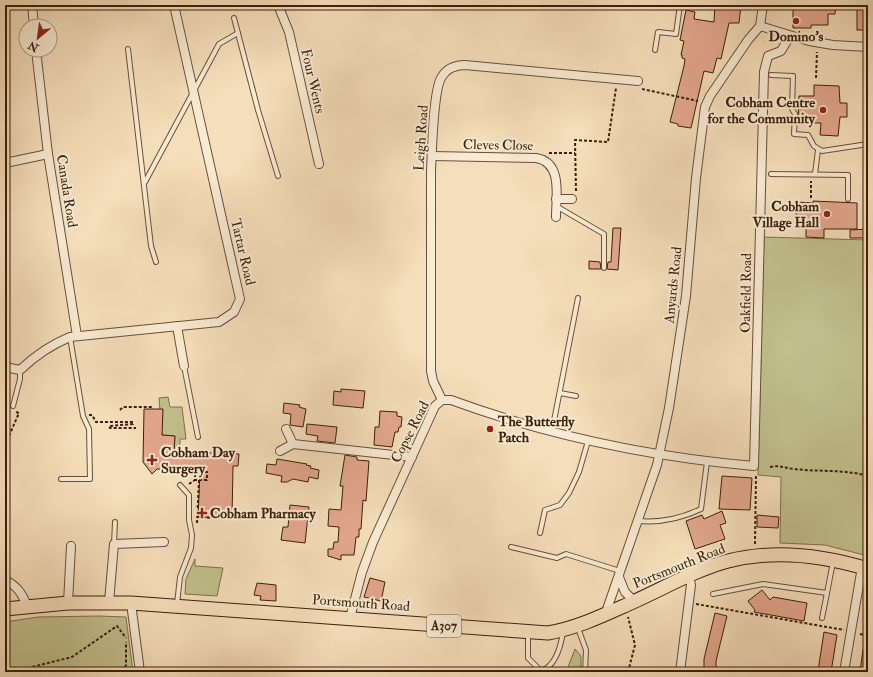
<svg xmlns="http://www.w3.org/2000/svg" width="873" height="677" viewBox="0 0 873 677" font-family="'IM FELL Double Pica',serif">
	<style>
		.green { fill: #c1c08d; stroke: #7f704c }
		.building { fill: #e3a78d; stroke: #3d1f0a }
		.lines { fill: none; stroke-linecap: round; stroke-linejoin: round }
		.lane-casing { stroke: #6b4f36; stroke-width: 6 }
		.street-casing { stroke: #6b4f36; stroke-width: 10 }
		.primary-casing { stroke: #3d1f0a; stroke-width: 15 }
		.path { stroke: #3d1f0a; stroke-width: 2; stroke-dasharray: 3 2; stroke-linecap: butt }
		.lane { stroke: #f8ead3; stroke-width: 4 }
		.street { stroke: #f8ead3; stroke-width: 8 }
		.primary { stroke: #f5debb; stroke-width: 13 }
		.poi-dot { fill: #8f2418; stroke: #f8ead3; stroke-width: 1.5 }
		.labels { text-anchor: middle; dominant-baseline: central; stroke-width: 4; stroke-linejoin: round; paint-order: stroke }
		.shield { fill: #f8ead3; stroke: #755c46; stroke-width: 1 }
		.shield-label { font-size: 13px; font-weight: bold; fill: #3d1f0a }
		.poi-label { font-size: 14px; font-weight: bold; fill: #3d1f0a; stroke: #f8ead3; text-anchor: start }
		.street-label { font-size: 14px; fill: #3d1f0a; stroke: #f8ead3 }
	</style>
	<rect width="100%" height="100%" fill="#f5debb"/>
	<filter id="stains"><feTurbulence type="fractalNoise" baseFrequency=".005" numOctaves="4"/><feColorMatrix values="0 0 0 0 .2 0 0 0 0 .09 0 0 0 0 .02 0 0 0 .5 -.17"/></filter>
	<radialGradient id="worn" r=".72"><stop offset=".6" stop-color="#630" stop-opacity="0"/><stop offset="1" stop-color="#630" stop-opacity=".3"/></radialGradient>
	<g class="green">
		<polygon points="764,237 868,240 868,556 825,545 780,543 781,477 758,475"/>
		<polygon points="168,397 170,407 182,407 186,439 180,439 180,452 174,452 175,436 162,435 159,398"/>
		<polygon points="195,559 195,566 223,568 217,596 185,594 186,579"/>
		<polygon points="99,616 126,617 133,672 5,672 5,622 38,617"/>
		<polygon points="575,649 581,656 581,672 566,672"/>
	</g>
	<g class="building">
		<polygon points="715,5 741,5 739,23 729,23 721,59 717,58 713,73 704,71 691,128 678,126 678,124 670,122 684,66 685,59 682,58 682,55 681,55 684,41 680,40 686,10 695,12 694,19 714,22"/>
		<polygon points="793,5 836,5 835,14 828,14 828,25 811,25 811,28 793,28"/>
		<rect x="857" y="5" width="11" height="25"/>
		<polygon points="814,85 839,86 840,103 847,103 847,117 840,117 838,136 820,135 821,123 798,123 799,96 814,96"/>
		<polygon points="813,201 857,203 857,229 824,229 824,238 806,237 806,225 796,225 796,202 813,203"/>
		<polygon points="613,228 621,228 618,270 607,269 608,262 611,262"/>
		<polygon points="868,229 868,238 850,238 850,230"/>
		<polygon points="589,261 600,262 601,269 589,269"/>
		<polygon points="341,389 365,391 363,408 333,405 334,391 341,392"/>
		<polygon points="284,403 300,405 299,407 306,409 303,427 290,425 291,414 283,413"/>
		<polygon points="144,409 163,409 162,435 175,436 174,451 239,454 238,466 233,466 232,518 198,517 200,472 190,474 185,470 157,469 152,474 143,462"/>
		<polygon points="380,411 397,412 397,416 402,417 401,427 399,427 398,432 395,432 392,447 374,445 375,427 379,427"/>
		<polygon points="307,424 337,427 335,443 317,441 318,436 306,434"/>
		<polygon points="345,455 357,457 357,460 369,461 366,501 363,500 361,529 359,529 359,537 356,537 354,555 341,555 341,560 328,556 328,549 333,549 334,542 338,542 339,527 328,526 329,509 341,510 343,486 340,486"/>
		<polygon points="277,459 307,464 306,465 311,466 310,468 319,470 318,479 309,477 308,482 293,479 287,482 281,482 282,476 266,473 267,464 276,465"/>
		<polygon points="722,476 752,478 750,510 719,509"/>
		<polygon points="290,505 309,507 305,543 281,540 283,527 288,527"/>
		<polygon points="722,511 726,523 720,525 725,539 695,549 686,521 702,515 704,519"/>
		<polygon points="757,515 779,517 778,528 757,527"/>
		<polygon points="370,578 385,582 381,601 364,597"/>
		<polygon points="257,583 276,585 276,601 260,600 261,596 254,595"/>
		<polygon points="762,590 770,600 773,597 807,603 804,621 754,612 755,610 748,601"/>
		<polygon points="715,613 727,616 716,661 716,672 704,672 704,659"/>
		<polygon points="824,632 837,635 831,672 818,671"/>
		<polygon points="863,649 868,649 868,672 860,672"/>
	</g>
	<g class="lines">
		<defs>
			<g id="lane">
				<polyline points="234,18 258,110 278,176"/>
				<polyline points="128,49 151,246 156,262"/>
				<polyline points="655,50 658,32 676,34 680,5"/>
				<polyline points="771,75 793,76 792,109 795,114 794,134 808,135 814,146 822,151 868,144"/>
				<polyline points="771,174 848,175 848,199"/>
				<polyline points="815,174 818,150"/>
				<polyline points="145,182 219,44 238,33"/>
				<polyline points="556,206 604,234 604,268"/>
				<polyline points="184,366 198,437"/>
				<polyline points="560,393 576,396"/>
				<polyline points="13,406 20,379 20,370"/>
				<polyline points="552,431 578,298"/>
				<polyline points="61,479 90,479 89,429 83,416 70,337"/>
				<path d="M638,521C661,523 680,519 701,509L707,462"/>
				<polyline points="540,533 545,510 560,505 569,493 579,472 588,441"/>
				<polyline points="114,544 115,522"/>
				<polyline points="511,547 557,558 566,554 620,571"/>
				<polyline points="713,594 763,584 827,593 833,562"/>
				<polyline points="177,604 180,577 191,548 192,535 189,520 189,495 180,485"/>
				<polyline points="822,618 827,593"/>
				<polyline points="578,628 586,650 585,672"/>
				<path d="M528,634V658L541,671C556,666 561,645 563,632"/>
			</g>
			<g id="street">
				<polyline points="32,5 34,26"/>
				<polyline points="278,5 289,32 319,164"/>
				<polyline points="760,26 809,41 833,45 868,47"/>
				<polyline points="36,50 48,154 77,336"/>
				<path d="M432,156L536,158C563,162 556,197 556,217"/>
				<polyline points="5,163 48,154"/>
				<polyline points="556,199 572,199"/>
				<polyline points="177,326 184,366"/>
				<path d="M5,367L20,370C36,355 50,345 70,337L219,322L234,312L240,299L174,5"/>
				<path d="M442,400L433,381L431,371V171C432,151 433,93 441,78C446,69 455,65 465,65L638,81"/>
				<polyline points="286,429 293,444"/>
				<polyline points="280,451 293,444 412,457"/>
				<polyline points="619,577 625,592 634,601"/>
				<path d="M5,580C17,586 22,593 27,606"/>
				<polyline points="109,602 114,544 164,542"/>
				<polyline points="68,603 71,546"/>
				<polyline points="131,603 140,672"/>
				<polyline points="605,615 657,465 669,408 686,296 696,178 705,107 710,96 748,40 760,26 763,5"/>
				<path d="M350,618L362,572L373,542L435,406L442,400H451C549,436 651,457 754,466L764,72L768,56L781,51L790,36"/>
				<polyline points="680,672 691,585 689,576"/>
				<polyline points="844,672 862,567"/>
			</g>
			<path id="primary" d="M5,609L68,603H131L548,633C578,628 606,614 633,602C664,588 695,570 728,561C775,549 822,555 868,569"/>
		</defs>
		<use href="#lane" class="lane-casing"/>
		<use href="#street" class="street-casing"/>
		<use href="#primary" class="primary-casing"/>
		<g class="path">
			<polyline points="816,78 817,52"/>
			<polyline points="642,89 698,101"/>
			<polyline points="549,153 575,153"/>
			<polyline points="576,191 575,140 608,142 616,88"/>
			<polyline points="811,198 811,181"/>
			<polyline points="120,410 123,407 152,407"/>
			<polyline points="89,415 92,415 96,422 133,422 133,424 109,426 110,428 136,428"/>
			<polyline points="5,445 19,413 16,412"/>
			<path d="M770,467C781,465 784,468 794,469C819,472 843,469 868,476"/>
			<polyline points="189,484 195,480"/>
			<polyline points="197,517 215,518 215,516"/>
			<polyline points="197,523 199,480 195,480 195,472 207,472 207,480 199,480"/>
			<polyline points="755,544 756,475"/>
			<polyline points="696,604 844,630"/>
			<polyline points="860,634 868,636"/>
			<polyline points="19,672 20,670 72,657 117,626 126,638"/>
			<polyline points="123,672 126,665 126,642"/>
			<polyline points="628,672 635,645 628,617"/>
		</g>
		<use href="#lane" class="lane"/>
		<use href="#street" class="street"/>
		<use href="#primary" class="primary"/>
	</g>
	<g class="poi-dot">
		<circle cx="796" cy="21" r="4"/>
		<circle cx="823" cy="110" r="4"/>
		<circle cx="827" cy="214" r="4"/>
		<circle cx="490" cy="429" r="4"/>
		<path d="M150 454h4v4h4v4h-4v4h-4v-4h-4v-4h4z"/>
		<path d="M200 507h4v4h4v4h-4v4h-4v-4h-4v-4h4z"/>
	</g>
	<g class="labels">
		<rect class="shield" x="427" y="615" width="34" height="22" rx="3"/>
		<g class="shield-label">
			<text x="444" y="626">A307</text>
		</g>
		<g class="poi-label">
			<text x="796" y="36" text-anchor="middle">Domino's</text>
			<text x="815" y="102" text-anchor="end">Cobham Centre<tspan x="815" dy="16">for the Community</tspan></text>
			<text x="819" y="206" text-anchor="end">Cobham<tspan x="819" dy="16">Village Hall</tspan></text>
			<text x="498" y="421">The Butterfly<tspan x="498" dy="16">Patch</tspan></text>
			<text x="161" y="452">Cobham Day<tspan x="161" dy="16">Surgery</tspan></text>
			<text x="210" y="513">Cobham Pharmacy</text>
		</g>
		<g class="street-label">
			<text transform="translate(313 81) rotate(77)">Four Wents</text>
			<text transform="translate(421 138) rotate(-86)">Leigh Road</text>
			<text transform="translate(498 145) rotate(1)">Cleves Close</text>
			<text transform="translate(67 191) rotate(81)">Canada Road</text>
			<text transform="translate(243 252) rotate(77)">Tartar Road</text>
			<text transform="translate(673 285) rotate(-84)">Anyards Road</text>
			<text transform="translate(746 293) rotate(-89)">Oakfield Road</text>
			<text transform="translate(410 432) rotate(-63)">Copse Road</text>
			<text transform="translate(679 566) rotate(-22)">Portsmouth Road</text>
			<text transform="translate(361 603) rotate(4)">Portsmouth Road</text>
		</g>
	</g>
	<rect width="873" height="677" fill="none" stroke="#f5debb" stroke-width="20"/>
	<rect x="6" y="6" width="861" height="665" fill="none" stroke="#3d1f0a" stroke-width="2"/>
	<rect x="10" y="10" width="853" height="657" fill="none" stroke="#3d1f0a"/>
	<g transform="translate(38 38) rotate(209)"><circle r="19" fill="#f8ead3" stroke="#ad9983"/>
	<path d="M0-3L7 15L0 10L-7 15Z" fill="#8f2418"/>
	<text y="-6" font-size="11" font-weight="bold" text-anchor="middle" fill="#3d1f0a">N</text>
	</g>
	<rect width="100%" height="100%" filter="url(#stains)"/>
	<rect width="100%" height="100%" fill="url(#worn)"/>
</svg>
